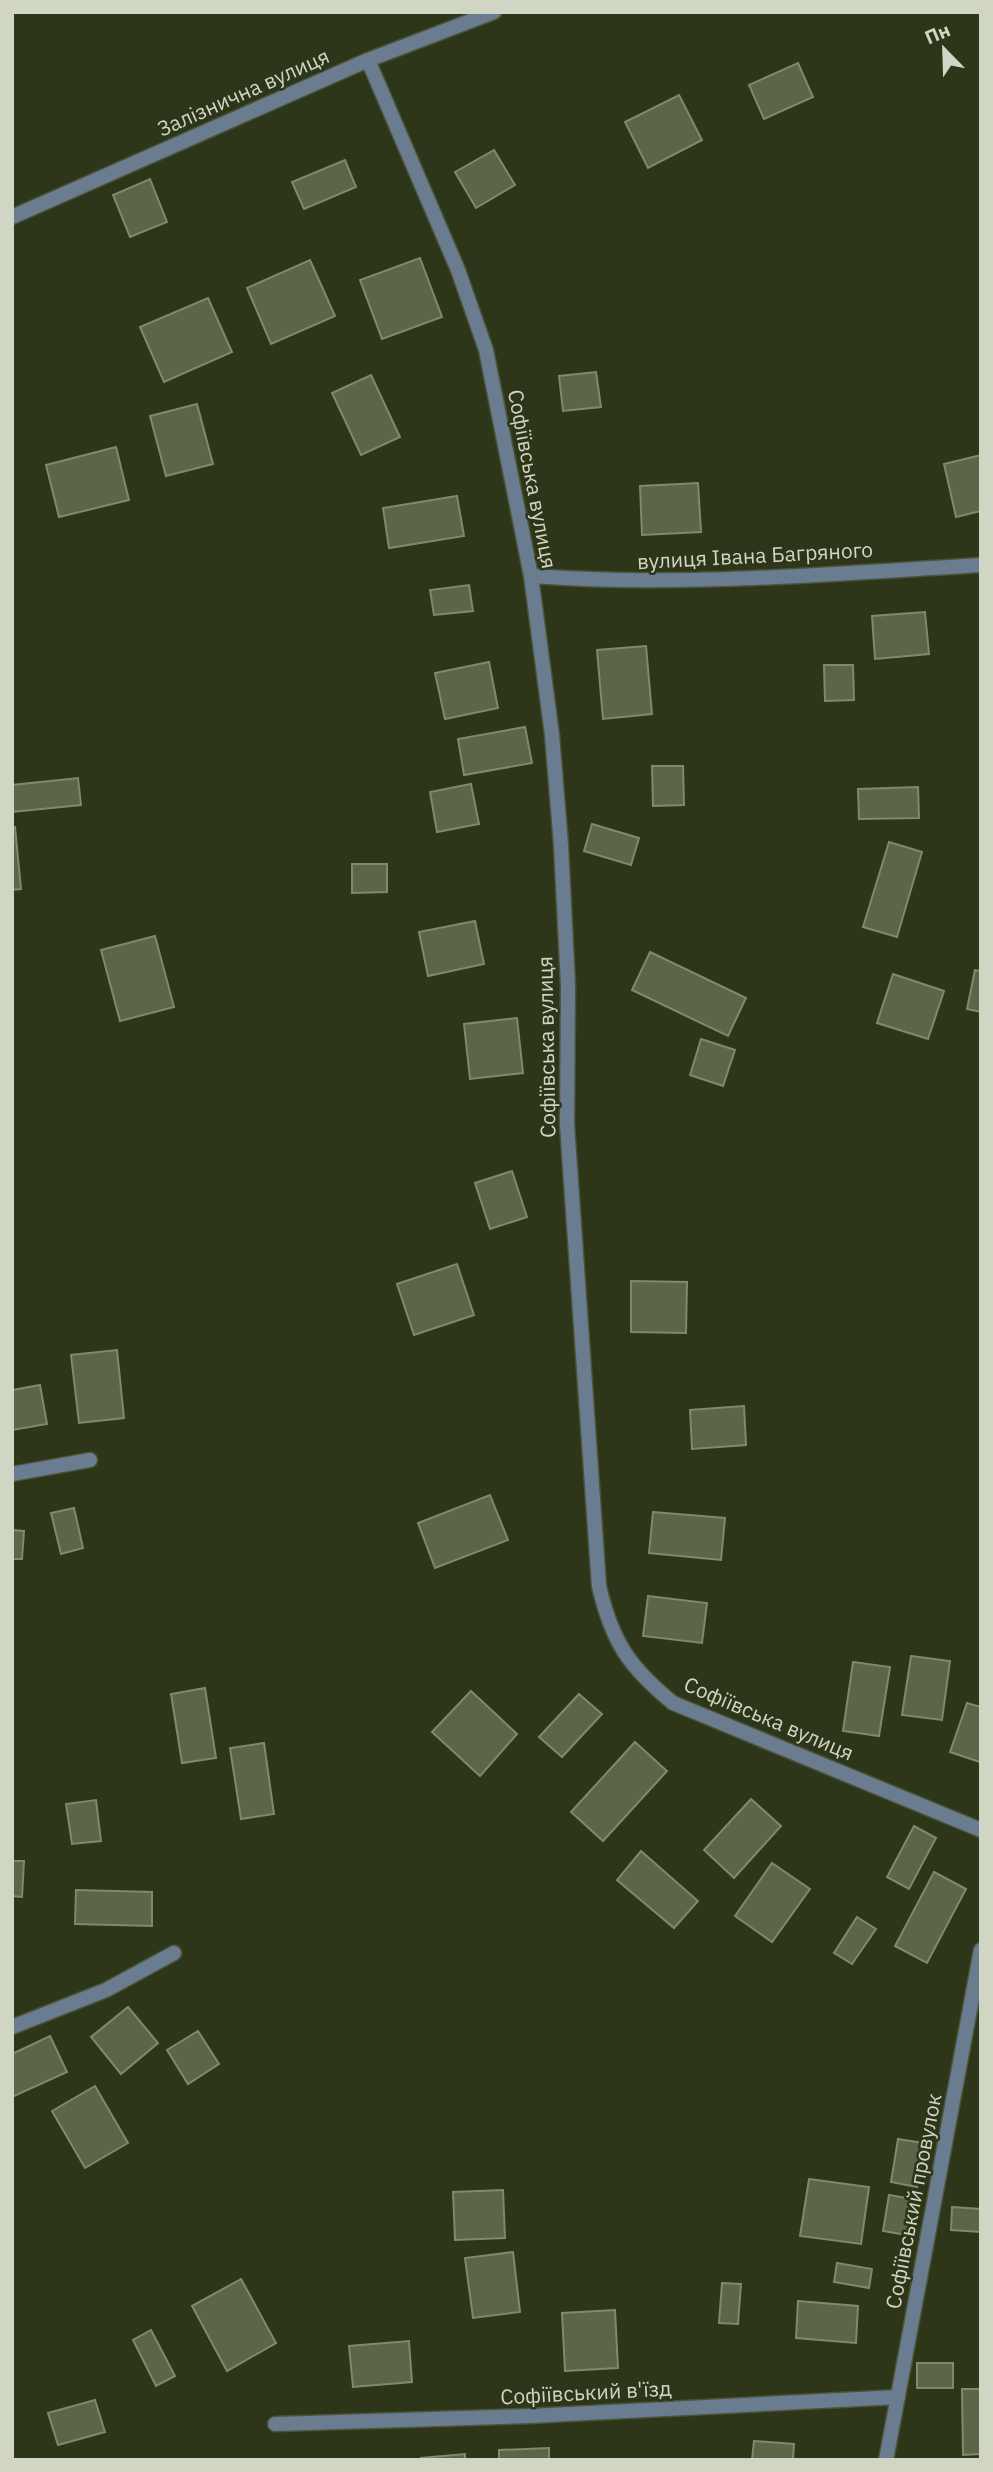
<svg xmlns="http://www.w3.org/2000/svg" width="993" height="2472" viewBox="0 0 993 2472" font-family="'IBM Plex Sans',sans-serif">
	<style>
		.building { fill: #5c6547; stroke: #80896a; stroke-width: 2 }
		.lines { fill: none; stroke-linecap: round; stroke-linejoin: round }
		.minor-casing { stroke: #4b5338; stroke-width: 17 }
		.minor { stroke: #697c90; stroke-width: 14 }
		.labels { text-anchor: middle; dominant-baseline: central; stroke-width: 5; stroke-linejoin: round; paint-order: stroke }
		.street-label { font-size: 21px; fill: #d0d5c4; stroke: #2e3619 }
	</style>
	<rect width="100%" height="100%" fill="#2e3619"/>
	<g class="building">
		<polygon points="798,63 813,97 764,119 749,85"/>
		<polygon points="679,95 702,140 648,168 625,122"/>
		<polygon points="494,150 515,185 476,208 455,172"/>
		<polygon points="345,160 356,187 304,209 292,182"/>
		<polygon points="150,179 167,222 130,237 113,195"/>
		<polygon points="420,258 442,317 382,339 360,280"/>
		<polygon points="310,260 335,316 271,344 247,288"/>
		<polygon points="208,298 232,352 164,382 140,327"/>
		<polygon points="596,372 601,407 563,411 559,376"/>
		<polygon points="371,375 400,437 361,455 332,393"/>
		<polygon points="197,404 213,464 166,476 150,416"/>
		<polygon points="116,447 129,500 59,517 46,465"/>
		<polygon points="981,455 981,511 956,517 944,464"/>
		<polygon points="698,483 701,532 642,535 640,486"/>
		<polygon points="457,496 464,536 389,548 383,508"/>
		<polygon points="469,585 473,611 434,615 430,590"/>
		<polygon points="925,612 929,654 875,659 872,616"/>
		<polygon points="646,646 652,714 603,719 597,650"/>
		<polygon points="489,662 498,708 445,719 435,673"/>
		<polygon points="824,665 853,665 854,700 825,701"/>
		<polygon points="525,727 532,763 464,775 458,739"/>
		<polygon points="652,766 683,766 684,805 653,806"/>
		<polygon points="78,778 81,805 12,812 12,785"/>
		<polygon points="471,784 479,824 437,832 430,792"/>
		<polygon points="918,787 919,818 859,819 858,789"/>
		<polygon points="592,824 639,838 631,865 584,851"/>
		<polygon points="15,827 21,889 12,890 12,828"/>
		<polygon points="889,842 922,852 897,937 863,927"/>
		<polygon points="352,864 387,864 387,892 352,893"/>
		<polygon points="475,921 484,964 428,976 419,932"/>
		<polygon points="155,936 174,1007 120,1021 101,950"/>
		<polygon points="650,952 746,998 728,1036 632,990"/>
		<polygon points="975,970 981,971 981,1012 967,1009"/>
		<polygon points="893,974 944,991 928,1039 877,1023"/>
		<polygon points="517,1018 523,1073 470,1079 464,1024"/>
		<polygon points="701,1039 735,1050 723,1086 690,1075"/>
		<polygon points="512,1171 527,1217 490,1229 475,1183"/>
		<polygon points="457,1264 474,1315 414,1335 397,1284"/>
		<polygon points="631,1281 687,1282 686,1333 631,1332"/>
		<polygon points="117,1350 124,1418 79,1423 71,1355"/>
		<polygon points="40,1385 47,1424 12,1430 12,1390"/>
		<polygon points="744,1406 746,1445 692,1449 690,1410"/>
		<polygon points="490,1495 508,1540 435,1568 418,1523"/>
		<polygon points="74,1508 83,1548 61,1554 51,1513"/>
		<polygon points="653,1512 725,1518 721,1560 649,1553"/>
		<polygon points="12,1530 24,1531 22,1559 12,1559"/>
		<polygon points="648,1596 707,1603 702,1643 643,1636"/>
		<polygon points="911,1656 950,1661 942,1720 902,1715"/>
		<polygon points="853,1662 890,1667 879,1736 843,1731"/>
		<polygon points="205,1688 216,1758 182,1763 171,1694"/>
		<polygon points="471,1691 517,1734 480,1776 432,1732"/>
		<polygon points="579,1694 602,1714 562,1757 539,1737"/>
		<polygon points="967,1703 981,1707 980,1762 950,1752"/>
		<polygon points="635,1742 667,1771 603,1841 571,1812"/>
		<polygon points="264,1743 274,1814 241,1819 230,1748"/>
		<polygon points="751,1799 781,1826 734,1878 704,1850"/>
		<polygon points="96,1800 101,1841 72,1844 66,1804"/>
		<polygon points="914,1826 936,1838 909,1889 887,1877"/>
		<polygon points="641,1851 698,1901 674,1928 617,1880"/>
		<polygon points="12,1861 24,1861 22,1897 12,1896"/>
		<polygon points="772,1863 810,1889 772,1942 735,1916"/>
		<polygon points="934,1872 966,1889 927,1963 895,1946"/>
		<polygon points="76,1890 152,1892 152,1926 75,1924"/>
		<polygon points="857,1917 876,1929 852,1964 834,1953"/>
		<polygon points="128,2007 158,2043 121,2074 91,2037"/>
		<polygon points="198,2031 219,2064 188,2084 167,2050"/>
		<polygon points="50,2036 67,2072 12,2097 12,2054"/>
		<polygon points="95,2086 128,2143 85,2168 52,2111"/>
		<polygon points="898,2139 924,2143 917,2187 891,2182"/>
		<polygon points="809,2179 869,2187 861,2244 800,2236"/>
		<polygon points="503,2190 505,2238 455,2240 453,2192"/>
		<polygon points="889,2195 914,2199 907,2235 883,2231"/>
		<polygon points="952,2207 981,2209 981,2232 951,2230"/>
		<polygon points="513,2252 520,2312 473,2318 465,2258"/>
		<polygon points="837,2263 872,2269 869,2288 834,2282"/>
		<polygon points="241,2279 276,2343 227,2371 192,2306"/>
		<polygon points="722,2283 741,2284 738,2324 719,2323"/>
		<polygon points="798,2301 858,2306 856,2343 796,2338"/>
		<polygon points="615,2310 618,2368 565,2371 562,2313"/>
		<polygon points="151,2330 175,2376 156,2386 133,2340"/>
		<polygon points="409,2341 412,2382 353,2387 349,2346"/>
		<rect x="917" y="2363" width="36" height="25"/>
		<polygon points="962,2389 981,2389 981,2454 963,2455"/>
		<polygon points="95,2400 105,2432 58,2445 48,2413"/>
		<polygon points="754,2441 794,2444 793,2460 752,2460"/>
		<polygon points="549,2448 549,2460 499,2460 499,2450"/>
		<polygon points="465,2454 465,2460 421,2460 421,2458"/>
	</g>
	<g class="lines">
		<defs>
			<g id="minor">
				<path d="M368,60L458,270L486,350L531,576L552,735L561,845L568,985L567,1124L599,1586C612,1642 629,1667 673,1703L981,1830"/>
				<polyline points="12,217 368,60 494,12"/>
				<path d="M531,576C681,587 831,574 981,565"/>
				<polyline points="12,1474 90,1460"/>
				<polyline points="12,2027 106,1990 174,1953"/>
				<polyline points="275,2424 530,2416 898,2397"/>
				<polyline points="886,2460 981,1950"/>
			</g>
		</defs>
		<use href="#minor" class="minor-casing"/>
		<use href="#minor" class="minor"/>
	</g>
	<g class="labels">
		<g class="street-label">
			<text transform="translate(243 92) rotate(-24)">Залізнична вулиця</text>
			<text transform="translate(533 479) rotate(79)">Софіївська вулиця</text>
			<text transform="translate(755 555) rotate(-3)">вулиця Івана Багряного</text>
			<text transform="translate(546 1047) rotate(-91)">Софіївська вулиця</text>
			<text transform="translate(769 1718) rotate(23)">Софіївська вулиця</text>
			<text transform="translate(913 2201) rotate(-79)">Софіївський провулок</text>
			<text transform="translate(586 2392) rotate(-3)">Софіївський в'їзд</text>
		</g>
	</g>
	<rect width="993" height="2472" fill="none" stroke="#d0d5c4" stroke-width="28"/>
	<g transform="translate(944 49) rotate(337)" stroke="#2e3619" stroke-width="5" paint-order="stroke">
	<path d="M0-5L12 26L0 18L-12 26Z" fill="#d0d5c4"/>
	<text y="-10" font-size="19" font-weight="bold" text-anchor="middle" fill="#d0d5c4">Пн</text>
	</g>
</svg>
